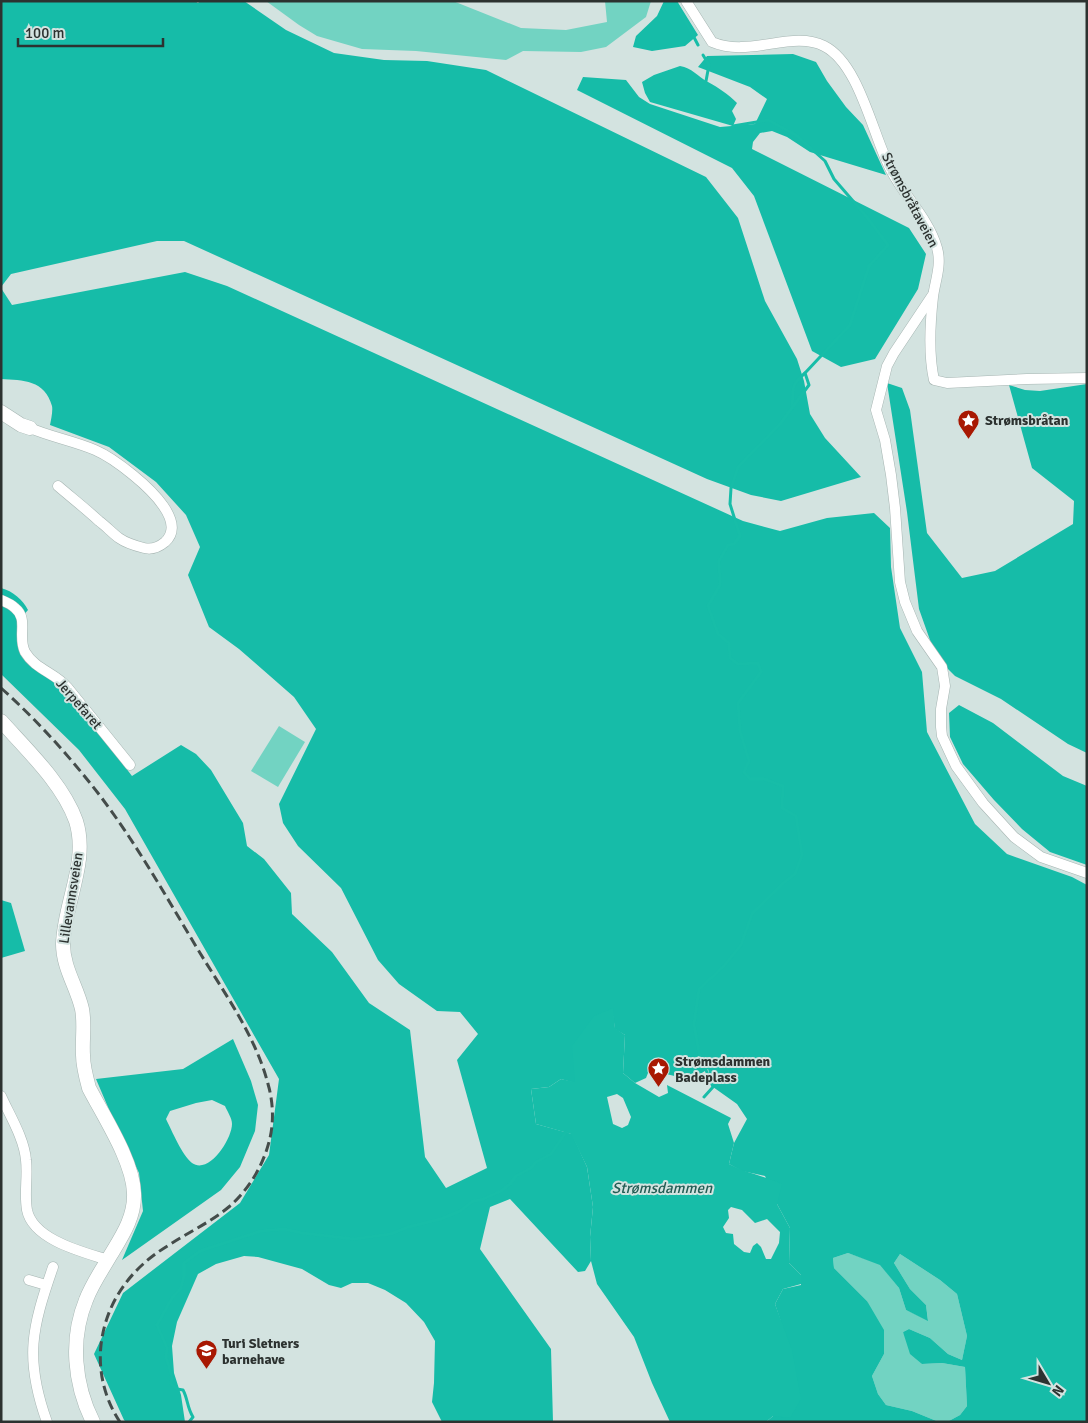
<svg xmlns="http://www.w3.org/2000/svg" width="1088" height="1423" viewBox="0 0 1088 1423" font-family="Signika,sans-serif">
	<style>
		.green { fill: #72d3c2 }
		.forest { fill: #16bca8; fill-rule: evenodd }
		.water { fill: #17bda8; fill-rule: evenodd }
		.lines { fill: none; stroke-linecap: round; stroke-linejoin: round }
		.stream { stroke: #17bda8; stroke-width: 3 }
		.street-casing { stroke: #a6b5b2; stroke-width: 11 }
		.secondary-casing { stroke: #a6b5b2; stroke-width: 15 }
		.street { stroke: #fff; stroke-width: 10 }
		.secondary { stroke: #fff; stroke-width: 14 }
		.rail { stroke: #444c4a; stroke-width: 3; stroke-dasharray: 10 5; stroke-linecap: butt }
		.labels { text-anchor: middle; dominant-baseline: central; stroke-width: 4; stroke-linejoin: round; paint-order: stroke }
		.street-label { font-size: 14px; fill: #2c3230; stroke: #d3e3e0 }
		.poi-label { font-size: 14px; font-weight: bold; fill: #2c3230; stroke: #d3e3e0; text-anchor: start }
		.water-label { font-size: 15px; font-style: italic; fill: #235d54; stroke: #d3e3e0 }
	</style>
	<rect width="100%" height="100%" fill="#d3e3e0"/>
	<g class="green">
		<polygon points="266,1 453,1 521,28 566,30 607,22 605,1 651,1 646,17 606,47 581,52 523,51 506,60 416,51 362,49 317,36 299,25"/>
		<polygon points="279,726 305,742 278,787 251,771"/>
		<polygon points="848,1253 880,1264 899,1288 906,1310 928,1320 926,1305 910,1289 894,1263 900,1254 940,1280 957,1294 967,1336 962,1360 948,1354 930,1338 909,1329 903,1332 922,1364 942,1363 965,1367 967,1406 960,1415 947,1422 939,1422 912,1411 886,1405 878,1394 872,1376 884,1354 867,1301 834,1268 833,1258"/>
	</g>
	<g class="forest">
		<polygon points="1,1 195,1 198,3 200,1 244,1 286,30 334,53 384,60 427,61 486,70 706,177 738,218 765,301 797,359 804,381 810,414 825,438 861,477 781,501 751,495 707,479 184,241 157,241 11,274 1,287"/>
		<polygon points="664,1 677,1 698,35 685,46 652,51 633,47 636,36 657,16"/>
		<polygon points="793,54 816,62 827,81 846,107 863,125 886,175 810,152 787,137 772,131 760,133 753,142 752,149 909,228 926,254 918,289 875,359 841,367 812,351 754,196 732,168 577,90 583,77 626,80 639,97 650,104 720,127 755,124 767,99 750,87 698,67 707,56"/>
		<path d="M185,272L227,286L743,521L780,531L827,518L874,513L890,528L891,567L900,628L922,672L927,732L975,824L1007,854L1072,877L1087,885V1422H947L960,1415L967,1406L965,1367L942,1363L922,1364L910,1354L903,1332L909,1329L930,1338L948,1354L962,1360L967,1336L957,1294L940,1280L900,1254L894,1263L910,1289L926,1305L928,1321L906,1310L899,1288L880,1265L848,1253L833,1258L834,1268L867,1301L884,1330V1354L872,1376L878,1394L886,1405L912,1411L939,1422H766L773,1416L781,1322L775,1304L783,1289L801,1285V1275L789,1263L790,1228L777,1204L765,1176L742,1171L729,1164L734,1143L747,1119L737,1104L713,1087L708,1069L691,1080L658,1072L648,1073L646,1078L635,1083L623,1073L625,1035L615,1029L612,1009L575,1083L561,1079L549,1087L531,1089L536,1124L572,1134L587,1167L593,1207L590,1237L591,1261L585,1271L578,1272L510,1199L490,1207L480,1249L551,1349L553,1422H442L432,1402L434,1383L435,1341L424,1322L406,1303L385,1290L368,1283H352L341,1288L329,1285L302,1269L258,1257L244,1256L216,1264L198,1274L177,1322L172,1346L174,1373L181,1395L185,1422H126L124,1420L94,1354L123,1293L240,1203L269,1155L279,1079L125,809L79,750L1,674V588C13,591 23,600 28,610L19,620L20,646L64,687L132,776L181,745L196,754L211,770L243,823L247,846L264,859L291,893L292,914L332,952L369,1003L410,1030L425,1157L446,1188L487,1168L457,1060L478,1034L460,1012L437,1011L399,984L378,960L341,888L298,846L283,823L279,804L316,729L294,697L239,649L209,627L188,575L200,547L186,515L156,482L109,447L50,425C51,420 53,411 52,406C45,380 23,380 1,379V288L12,305Z"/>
		<polygon points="887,383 902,388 910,410 927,533 962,578 995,571 1073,524 1074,501 1032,468 1009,385 1025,390 1040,391 1087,384 1087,753 1068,744 1001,699 955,676 936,657 919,609 907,512"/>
		<polygon points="959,705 993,723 1063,776 1087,786 1087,865 1050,852 1022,829 994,800 963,764 950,737 949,713"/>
		<polygon points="1,900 11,903 25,951 1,958"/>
		<path d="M233,1039L251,1081L258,1105L255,1131L240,1167L221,1190L122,1260L143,1211L139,1173L116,1126L96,1079L183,1069ZM212,1100L225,1106C227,1111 232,1118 232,1124C232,1139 209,1175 192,1163C182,1155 172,1131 166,1119L170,1111L196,1103Z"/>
	</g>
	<g class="water">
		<path d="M680,66C692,68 697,76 708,82C719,88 728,94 737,103L732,111L736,119L733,126L650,102L645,93L642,82L654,75Z"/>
		<path d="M613,1008L615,1028L625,1035L623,1073L635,1083L659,1097L668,1093L667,1085L731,1118L728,1124L734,1143L729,1164C746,1173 764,1176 782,1184L777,1204L790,1228L789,1263L801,1275V1284L783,1289L775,1304L792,1350L801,1399L790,1418L773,1416L766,1422H670L652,1383L634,1337L597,1284L591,1261L590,1237L593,1207L587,1167L571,1134L536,1124L531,1089L549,1087L561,1079L575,1082L572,1046L594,1016ZM617,1094L623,1098L631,1117L628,1125L622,1128L613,1124L607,1097ZM731,1207L742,1210L755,1223L767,1219L780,1232L779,1243L771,1259H766L761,1247L757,1243L753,1246L750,1253L744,1252L734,1244L733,1234L726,1233L723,1227L729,1218L728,1210Z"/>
	</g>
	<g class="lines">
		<g class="stream">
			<polyline points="675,1 698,45"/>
			<polyline points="703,55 709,65 706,81"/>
			<path d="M792,408C794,389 789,387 805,373"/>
			<polyline points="704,1097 713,1087 699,1053 694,1024 699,989 723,967 741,945 752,914 782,884 795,874 802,855 796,816 782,808 783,786 764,779 750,779 744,772 749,761 740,731 738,703 761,672 758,663 738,664 730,658 729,643 718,634 708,606 720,585 719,561 728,545 734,544 740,536 730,504 731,488 738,467 780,424 809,385 805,373 850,325 869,266 888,245 866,216 834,179 825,161 796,135 768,120 733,126"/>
			<path d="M189,1422L193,1417C187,1408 188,1399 183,1390L177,1389L171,1384L172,1377L166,1357L167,1348L157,1325L172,1298L181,1288L184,1275V1263L200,1251L261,1231L284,1229L302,1233L354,1239L391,1234L408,1227L441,1219L460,1211L473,1201L481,1200L501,1191L510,1184L516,1176L531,1168L536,1162L551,1154L566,1132"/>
		</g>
		<defs>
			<g id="street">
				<path d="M686,1L712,42C749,58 792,30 824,46C860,64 873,137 891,170C904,196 929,219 937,248C942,265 935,281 933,297C930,324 928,353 934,380L947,383L1027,379L1087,378"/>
				<polyline points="932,296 894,353 887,366 876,410 885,440 891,475 895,508 900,582 905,602 917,631 942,667 945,686 941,709 941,727 942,736 956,766 983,803 1014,837 1041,857 1087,873"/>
				<path d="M30,428C51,437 74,441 95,450C109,456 122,466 133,475C149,488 187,522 165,542C159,547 152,550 144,548C136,546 126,543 119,538C112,533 106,526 99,521C86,509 72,498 58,486"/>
				<path d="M1,600C6,602 11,604 15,608C29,619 17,636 25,652C35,669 55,673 67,687L130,765"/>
				<path d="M1,1096C10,1116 24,1138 26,1160C28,1177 24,1193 27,1210C33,1240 83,1252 108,1260"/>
				<polyline points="29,1280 46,1285"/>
				<path d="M47,1422C24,1358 32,1328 53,1267"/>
			</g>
			<g id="secondary">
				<polyline points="1,412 21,425 30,428"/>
				<path d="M1,721C27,750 63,784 76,821C89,862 64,903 63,944C63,968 77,987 82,1009C85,1024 82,1039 83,1055C83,1066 86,1077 89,1088C104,1117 133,1161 134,1193C135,1217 122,1236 110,1256C102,1270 92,1284 86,1300C70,1339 74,1384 93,1422"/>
			</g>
		</defs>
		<use href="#street" class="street-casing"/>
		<use href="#secondary" class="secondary-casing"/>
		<use href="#street" class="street"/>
		<use href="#secondary" class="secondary"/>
		<path class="rail" d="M1,688C38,721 71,758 101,797C138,846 168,900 200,953C225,994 256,1037 268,1084C273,1101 274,1121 270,1138C264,1164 250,1188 230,1206C211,1222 189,1232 169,1245C132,1267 106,1301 101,1345C98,1372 105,1400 120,1422"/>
	</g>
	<defs>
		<symbol id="sight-pin" viewBox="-11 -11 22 30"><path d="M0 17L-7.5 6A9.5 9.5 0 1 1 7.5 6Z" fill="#a81802" stroke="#d3e3e0"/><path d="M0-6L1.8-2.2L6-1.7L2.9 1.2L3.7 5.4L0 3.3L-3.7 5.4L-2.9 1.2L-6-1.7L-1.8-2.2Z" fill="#fff"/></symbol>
		<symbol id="school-pin" viewBox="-11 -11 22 30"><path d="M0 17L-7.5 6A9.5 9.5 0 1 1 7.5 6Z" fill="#a81802" stroke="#d3e3e0"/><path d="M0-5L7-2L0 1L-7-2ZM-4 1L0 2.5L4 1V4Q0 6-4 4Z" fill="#fff"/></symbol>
	</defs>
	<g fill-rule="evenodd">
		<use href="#sight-pin" x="956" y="408" width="25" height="34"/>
		<use href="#sight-pin" x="646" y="1056" width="25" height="34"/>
		<use href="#school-pin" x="194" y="1338" width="25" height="34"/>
	</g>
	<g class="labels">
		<g class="street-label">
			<text transform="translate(910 200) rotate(62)">Strømsbråtaveien</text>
			<text transform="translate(79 704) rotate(49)">Jerpefaret</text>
			<text transform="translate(71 898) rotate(-81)">Lillevannsveien</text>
		</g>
		<g class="poi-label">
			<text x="985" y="420">Strømsbråtan</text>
			<text x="675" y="1061">Strømsdammen<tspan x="675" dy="16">Badeplass</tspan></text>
			<text x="222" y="1343">Turi Sletners<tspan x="222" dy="16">barnehave</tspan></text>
		</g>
		<g class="water-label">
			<text x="662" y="1188">Strømsdammen</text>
		</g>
	</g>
	<rect width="1088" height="1423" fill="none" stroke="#2c3230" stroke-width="5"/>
	<g transform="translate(1048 1383) rotate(128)" stroke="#d3e3e0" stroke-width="4" paint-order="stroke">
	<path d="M0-4L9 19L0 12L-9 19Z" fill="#2c3230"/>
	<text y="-8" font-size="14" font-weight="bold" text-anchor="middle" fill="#2c3230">N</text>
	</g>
	<path d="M18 38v8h145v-8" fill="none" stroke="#2c3230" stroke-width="2.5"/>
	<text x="25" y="38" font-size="15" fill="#2c3230" stroke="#d3e3e0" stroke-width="4" paint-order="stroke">100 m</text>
</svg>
